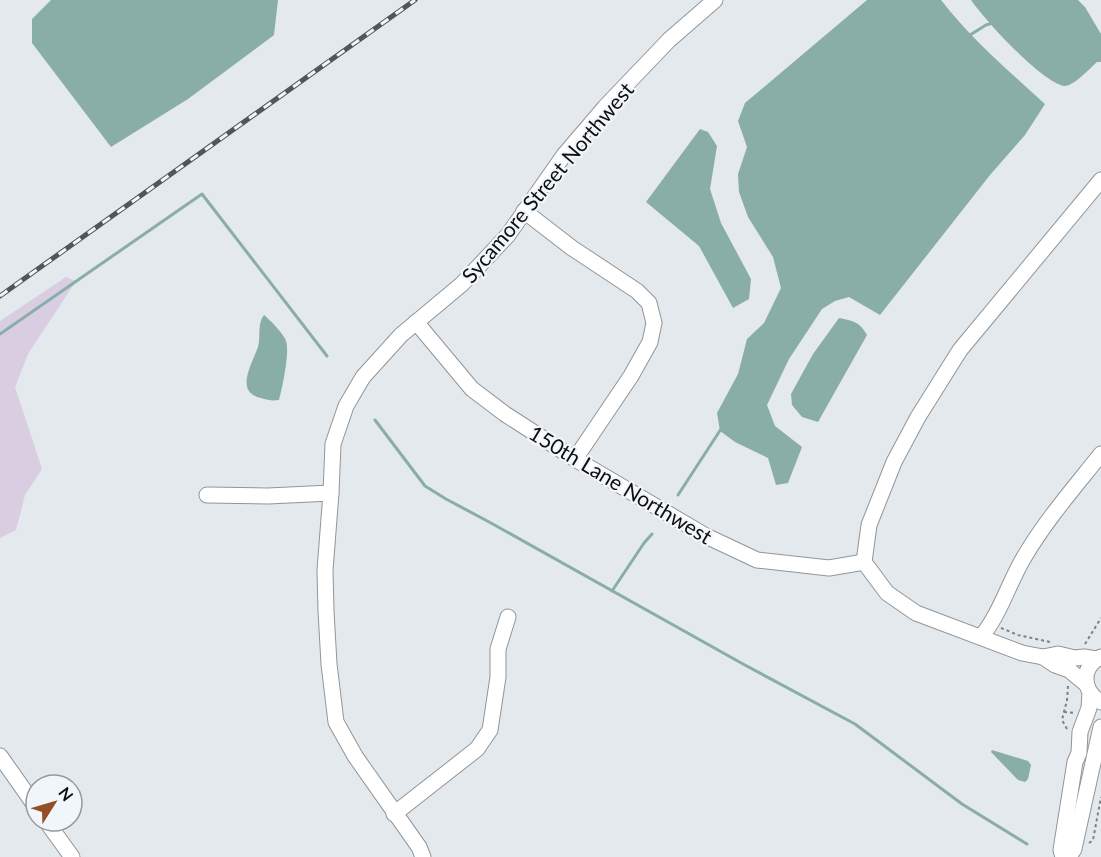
<svg xmlns="http://www.w3.org/2000/svg" width="1101" height="857" viewBox="0 0 1101 857" font-family="Lato,sans-serif">
	<style>
		.green { fill: #d9cde2 }
		.water { fill: #89ada7 }
		.lines { fill: none; stroke-linecap: round; stroke-linejoin: round }
		.stream { stroke: #89ada7; stroke-width: 3 }
		.minor-casing { stroke: #919599; stroke-width: 17 }
		.path { stroke: #7d8184; stroke-width: 2; stroke-dasharray: 3 3; stroke-linecap: butt }
		.minor { stroke: #fff; stroke-width: 15 }
		.rail-casing { stroke: #535558; stroke-width: 5 }
		.rail { stroke: #f1f6fa; stroke-width: 3; stroke-dasharray: 9; stroke-linecap: butt }
		.labels { text-anchor: middle; dominant-baseline: central; stroke-width: 4.5; stroke-linejoin: round; paint-order: stroke }
		.street-label { font-size: 21px; fill: #0d0e10; stroke: #f1f6fa }
	</style>
	<rect width="100%" height="100%" fill="#e4e9ed"/>
	<polygon class="green" points="66,277 76,281 28,354 15,387 42,469 25,495 16,530 0,538 0,321"/>
	<g class="water">
		<polygon points="51,0 278,0 274,35 188,99 111,147 32,43 32,19"/>
		<path d="M867,0H941C971,39 1009,71 1045,104L1025,135L990,175L880,315L849,297L835,301L822,309L789,359L767,405L775,426L802,447L788,483L776,485L768,458L735,442L720,431L717,413L738,374L747,339L764,323L781,288L773,257L748,217L739,192L738,174L747,147L738,121L745,103Z"/>
		<path d="M971,0H1078L1085,7L1101,34V62H1097C1090,68 1073,87 1064,86C1041,82 984,19 971,0Z"/>
		<polygon points="700,129 708,132 717,146 710,189 721,223 751,279 749,299 733,308 699,246 646,202"/>
		<path d="M264,315C270,320 284,334 286,341C290,352 282,389 279,400C273,401 267,400 261,398C234,392 252,364 258,347C261,337 257,323 264,315Z"/>
		<path d="M839,318C853,321 859,321 867,335L818,422L802,417L792,405L791,394L813,354Z"/>
		<polygon points="992,750 1028,761 1031,765 1028,779 1025,782 1018,780 991,752"/>
	</g>
	<g class="lines">
		<g class="stream">
			<polyline points="970,35 986,25 993,23"/>
			<polyline points="0,334 202,194 327,356"/>
			<polyline points="375,420 425,486 446,499 491,523 743,664 855,724 962,804 1027,844"/>
			<polyline points="678,495 721,429"/>
			<polyline points="612,591 644,543 652,534"/>
		</g>
		<defs>
			<g id="minor">
				<polyline points="524,211 572,248 637,291 649,303 654,323 650,342 631,376 575,459"/>
				<polyline points="416,322 472,389 505,414 575,459 706,536 757,560 829,568 864,562"/>
				<polyline points="207,495 268,496 331,493"/>
				<polyline points="864,562 869,525 894,462 918,417 960,350 1101,180"/>
				<polyline points="864,562 887,593 916,613 1022,653 1043,657"/>
				<path d="M981,637C1000,614 1008,585 1023,559C1045,521 1074,488 1101,454"/>
				<path d="M1101,657C1080,667 1082,691 1101,702"/>
				<polyline points="1086,684 1069,670 1055,665 1043,657 1058,654 1075,658 1084,657 1096,659"/>
				<polyline points="0,756 36,807"/>
				<polyline points="394,814 477,749 490,730 498,677 498,649 508,617"/>
				<polyline points="46,821 72,857"/>
				<polyline points="423,857 419,847 355,756 336,722 329,664 326,611 325,570 331,493 333,444 346,406 363,377 401,335 462,284 508,235 564,155 605,107 669,40 715,0"/>
				<polyline points="1063,857 1061,850 1075,762 1079,753 1080,732 1089,708 1090,693"/>
				<polyline points="1069,857 1074,849 1077,835 1101,727"/>
			</g>
		</defs>
		<use href="#minor" class="minor-casing"/>
		<g class="path">
			<polyline points="1001,628 1018,635 1050,642"/>
			<polyline points="1085,644 1101,618"/>
			<polyline points="1064,712 1075,713"/>
			<polyline points="1067,729 1062,720 1067,700 1068,686"/>
			<polyline points="1089,843 1093,840 1101,797"/>
		</g>
		<use href="#minor" class="minor"/>
		<defs>
			<polyline id="rail" points="0,296 415,0"/>
		</defs>
		<use href="#rail" class="rail-casing"/>
		<use href="#rail" class="rail"/>
	</g>
	<g class="labels">
		<g class="street-label">
			<text transform="translate(547 182) rotate(-50)">Sycamore Street Northwest</text>
			<text transform="translate(621 484) rotate(31)">150th Lane Northwest</text>
		</g>
	</g>
	<g transform="translate(54 803) rotate(53)"><circle r="28" fill="#f1f6fa" stroke="#96999c" stroke-width="1.5"/>
	<path d="M0-4.5L10 22L0 15L-10 22Z" fill="#944f26"/>
	<text y="-9" font-size="16" font-weight="bold" text-anchor="middle" fill="#0d0e10">N</text>
	</g>
</svg>
